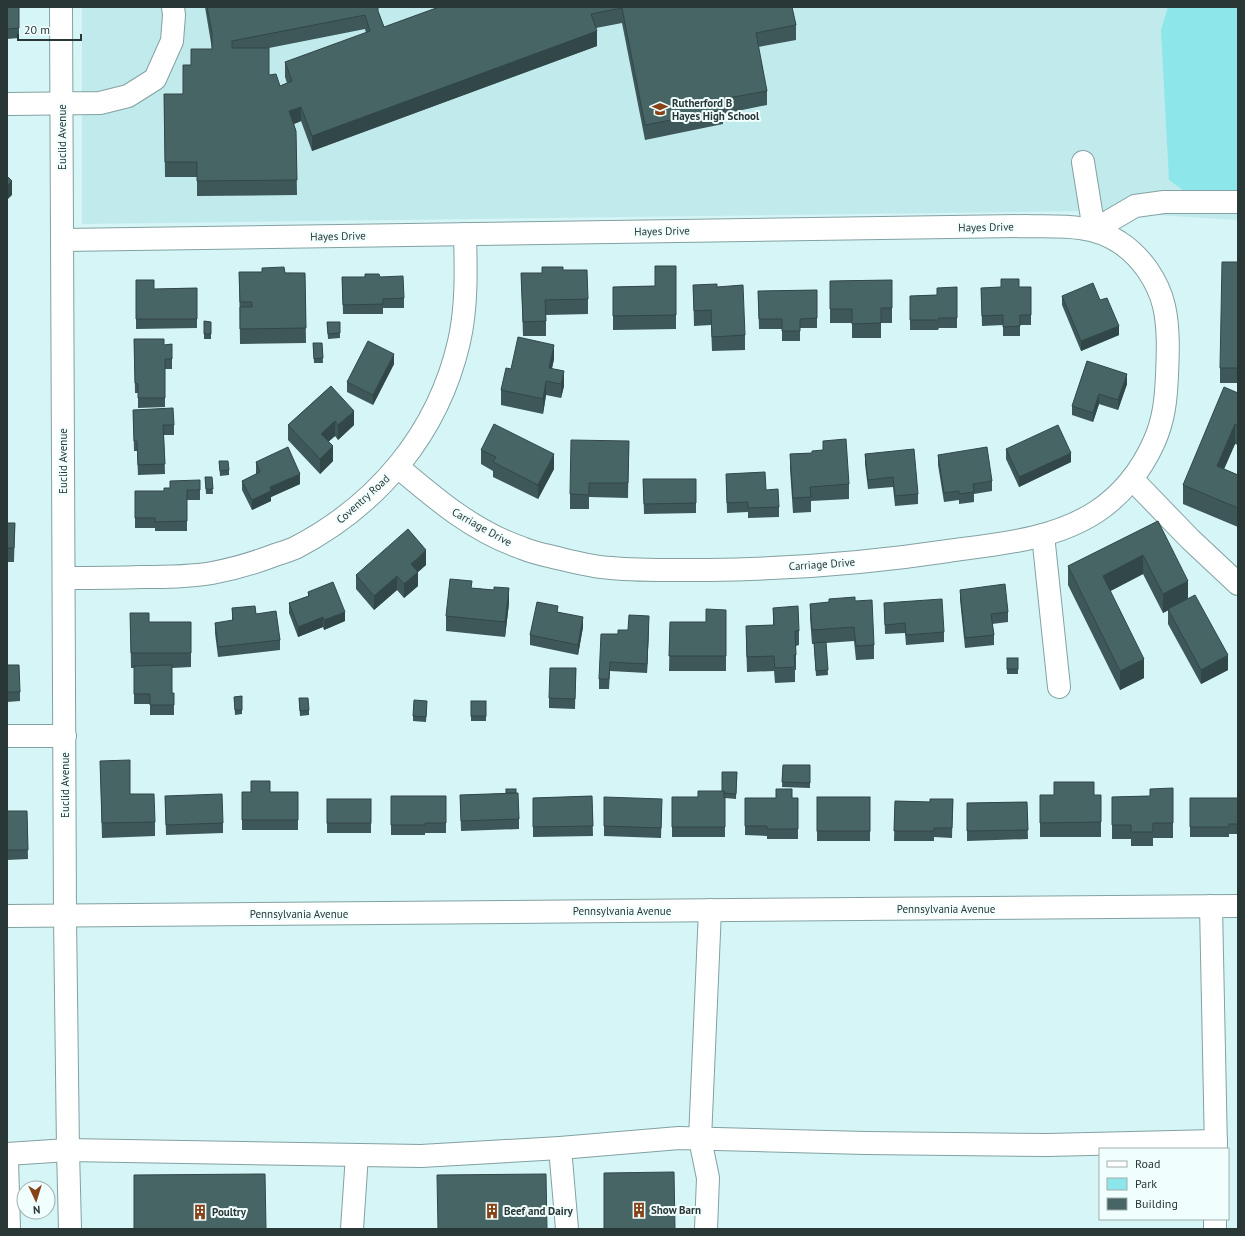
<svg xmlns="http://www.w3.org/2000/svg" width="1245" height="1236" viewBox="0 0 1245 1236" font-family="'PT Sans',sans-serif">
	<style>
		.built { fill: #c1eaec }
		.green { fill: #8de6e9 }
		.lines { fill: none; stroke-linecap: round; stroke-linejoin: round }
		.minor-casing { stroke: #83a1a2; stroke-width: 24 }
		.minor { stroke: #fff; stroke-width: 22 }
		.wall { fill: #3e5758; fill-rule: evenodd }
		.shaded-wall { fill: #324747 }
		.building { fill: #486566; stroke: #324747; fill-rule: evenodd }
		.labels { text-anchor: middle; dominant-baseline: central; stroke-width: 4; stroke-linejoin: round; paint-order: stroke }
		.poi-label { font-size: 11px; font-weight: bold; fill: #2a3737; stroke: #f1fefe; text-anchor: start }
		.street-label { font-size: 11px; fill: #2a3737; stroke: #f1fefe }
	</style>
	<rect width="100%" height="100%" fill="#d5f5f6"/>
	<polygon class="built" points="82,7 1238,7 1238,220 1091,211 82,224"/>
	<polygon class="green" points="1168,7 1238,7 1238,195 1187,193 1169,180 1161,30"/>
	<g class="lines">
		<defs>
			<g id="minor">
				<polyline points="61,7 65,916 68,1150 70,1229"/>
				<polyline points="7,104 100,103 128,96 155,79 172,41 174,15 173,7"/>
				<polyline points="1083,162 1094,230 1135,206 1164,202 1238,202"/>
				<path d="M62,240L1025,226C1057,227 1091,223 1119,242C1141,256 1158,281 1164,306C1169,328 1168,353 1167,375C1166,399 1164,420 1154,442C1142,469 1122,495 1096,512C1053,540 998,544 948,551C869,563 789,569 709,570C676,570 644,571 611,568C590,567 570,561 549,556C540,554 531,552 522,548C473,531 437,500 398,467"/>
				<polyline points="1132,479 1190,539 1238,584"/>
				<polyline points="1043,535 1059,687"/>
				<path d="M64,578C90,578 115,578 141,577C165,577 189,577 212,573C234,569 254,563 275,555C281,553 288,551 295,548C378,505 438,433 459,342C467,307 466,270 465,234"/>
				<polyline points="7,736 65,736"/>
				<polyline points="1211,906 1216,1149"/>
				<polyline points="7,916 1238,906"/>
				<polyline points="560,1148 567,1229"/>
				<polyline points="7,1154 68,1150 421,1156 560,1148 679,1138 865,1143 1047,1145 1216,1141"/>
				<polyline points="7,1160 9,1229"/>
				<polyline points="352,1229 357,1155"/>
				<polyline points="706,1229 708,1178 700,1139 710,910"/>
				<polyline points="1215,1229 1215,1219"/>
			</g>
		</defs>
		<use href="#minor" class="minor-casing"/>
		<use href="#minor" class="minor"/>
	</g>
	<g class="wall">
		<polygon points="7,7 19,7 19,38 7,39"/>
		<path d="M205,7H378V11L384,27L439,7H792L796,25V40L758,47L767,91V105L723,114V124L645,140L622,23L596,28L597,46L312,151L301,121L294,124L296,131L297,195L197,196V177H165L164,94H183L191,65L212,49ZM365,29L366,33L285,62V77L287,83L280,86L269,75V48Z"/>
		<polygon points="1238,262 1238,383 1220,383 1220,368"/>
		<polygon points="676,266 676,329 613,330 613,287 655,286"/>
		<polygon points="563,270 588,299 588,314 546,315 546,336 523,336 521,273 542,273"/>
		<polygon points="239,272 305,273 306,343 240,344"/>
		<polygon points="342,277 380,277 404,298 404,308 383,308 383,314 343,314"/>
		<polygon points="136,280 154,289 197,288 197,328 136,329"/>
		<polygon points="892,280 892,323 881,323 881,338 852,338 852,323 830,323 830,281"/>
		<polygon points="693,285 717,287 745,335 745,350 712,351 711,325 694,326"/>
		<polygon points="957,287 957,328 939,328 938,330 910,330 910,296 937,295"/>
		<polygon points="1031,287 1031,325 1020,325 1020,336 1003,336 1003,325 982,326 981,288"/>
		<polygon points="817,290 817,328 800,328 800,341 782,341 782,329 759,329 758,291"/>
		<polygon points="1062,296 1100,300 1119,335 1081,351 1062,305"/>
		<polygon points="204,321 211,322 211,339 204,339"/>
		<polygon points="327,322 340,322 340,338 328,339"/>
		<polygon points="134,339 164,345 172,344 172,369 165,369 165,407 138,408 138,393 135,393"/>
		<polygon points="313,343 322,343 323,363 314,363"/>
		<polygon points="554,359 552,368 564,386 561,398 546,395 543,414 501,405 501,390 511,369"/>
		<polygon points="1087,361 1127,384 1118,410 1099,404 1093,422 1072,415 1072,406"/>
		<polygon points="394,364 373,405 347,392 347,382"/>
		<polygon points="331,386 354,425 338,440 335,436 328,442 333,461 320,474 288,440 288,425"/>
		<polygon points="1238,393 1238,445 1235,444 1224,469 1238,475 1238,527 1183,504 1183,485"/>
		<polygon points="133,410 174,425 174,435 164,435 165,474 138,475 137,451 134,451"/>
		<polygon points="629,441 628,498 589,497 589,509 570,509 570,494"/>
		<polygon points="823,441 849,484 849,499 811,501 811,512 793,513 790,469 790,454 812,453 823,450"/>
		<polygon points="1006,449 1071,462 1019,487 1006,459"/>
		<polygon points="481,450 554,469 538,499 493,477 493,471 481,464"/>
		<polygon points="865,454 918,494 918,504 895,506 893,487 868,489 865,464"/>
		<polygon points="938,455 992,481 992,491 974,494 974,502 959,504 959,500 944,502 938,465"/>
		<polygon points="219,461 229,470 229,475 220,476"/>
		<polygon points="256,462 300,484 271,497 271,501 252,510 242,490 242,481 256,474"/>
		<polygon points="726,474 766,490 779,507 779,517 748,518 748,512 727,513"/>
		<polygon points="205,477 212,477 213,494 206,494"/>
		<polygon points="643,479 696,479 696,513 644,514"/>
		<polygon points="200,480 200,500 187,500 187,531 155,531 155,528 135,528 135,491 164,491 170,488"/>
		<polygon points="1158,521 1188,598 1228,670 1201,684 1168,624 1168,610 1163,613 1143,574 1110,591 1144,678 1120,690 1068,585 1068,566"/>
		<polygon points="7,523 15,523 14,562 7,562"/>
		<polygon points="426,565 418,572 418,586 404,598 397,590 374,610 356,589 356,575"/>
		<polygon points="472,588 494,590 509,603 505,637 446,631 446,616"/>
		<polygon points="960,590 1008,612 1008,622 992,624 994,635 994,645 965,648 960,600"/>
		<polygon points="308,592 345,621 324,630 323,627 298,637 289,613 289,603 308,596"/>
		<polygon points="855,601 874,645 874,659 856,660 854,641 826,643 828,675 816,676 814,644 812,644 810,618 810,604"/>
		<polygon points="884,603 944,632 944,642 906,645 905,633 885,634"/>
		<polygon points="232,608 256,614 280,640 280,650 218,657 215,633 215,623 232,621"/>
		<polygon points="773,608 799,631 799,645 796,646 796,670 795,670 795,682 775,683 774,671 747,672 746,641 746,626 773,625"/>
		<polygon points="726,610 726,671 669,671 670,622 706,622"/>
		<polygon points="558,612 583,627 578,655 530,645 530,635"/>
		<polygon points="130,613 149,622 191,622 191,667 172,668 172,693 174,693 174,715 150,715 150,704 134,704 134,668 131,668"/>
		<polygon points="649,626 647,673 610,671 609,689 599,689 599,679 618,634 628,630"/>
		<rect x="1007" y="658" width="11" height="16"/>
		<polygon points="7,665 20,692 20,701 7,702"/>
		<polygon points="576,668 575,709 549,708 549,698"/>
		<polygon points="242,696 242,714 235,715 234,697"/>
		<polygon points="299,698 309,710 309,715 300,716"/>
		<rect x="471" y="701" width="15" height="20"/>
		<polygon points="427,706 426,722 413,721 413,716"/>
		<polygon points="100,761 155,822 155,836 102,838"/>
		<polygon points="783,765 810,765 810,788 782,787"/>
		<polygon points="737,772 736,799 725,798 725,837 672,837 672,797 698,797 722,791"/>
		<polygon points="1173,788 1173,838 1153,838 1153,846 1131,846 1131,839 1112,839 1112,797 1150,796"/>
		<rect x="242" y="792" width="56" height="38"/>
		<polygon points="516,793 519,819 519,829 461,831 460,795"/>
		<rect x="1040" y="795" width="61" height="42"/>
		<polygon points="165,796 223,823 223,833 166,835"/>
		<polygon points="391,796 446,796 446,833 425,833 425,835 391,835"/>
		<polygon points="592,796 593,836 533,837 533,798"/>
		<polygon points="604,797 662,809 661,838 604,836"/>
		<rect x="817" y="797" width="53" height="44"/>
		<polygon points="745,798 798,798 798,839 767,839 767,836 745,835"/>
		<polygon points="1190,798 1238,798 1238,834 1229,834 1229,837 1190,837"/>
		<rect x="327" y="799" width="44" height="34"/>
		<polygon points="953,799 952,838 934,837 934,841 894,841 895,801 930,802"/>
		<polygon points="1027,802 1028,839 967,841 967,803"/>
		<polygon points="7,811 27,811 28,859 7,860"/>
	</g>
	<g class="shaded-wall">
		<polygon points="597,31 597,46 312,151 312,136"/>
		<polygon points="301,107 301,121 289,126 289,111"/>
		<polygon points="12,181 12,195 7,200 7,186"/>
		<polygon points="1119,326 1119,335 1081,351 1081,341"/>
		<polygon points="554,345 554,359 549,382 549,368"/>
		<polygon points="394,354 394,364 373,405 373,395"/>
		<polygon points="564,371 564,386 561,398 561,384"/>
		<polygon points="1127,374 1127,384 1118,410 1118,400"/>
		<polygon points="546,381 546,395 543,414 543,399"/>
		<polygon points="1099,394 1099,404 1093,422 1093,413"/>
		<polygon points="354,411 354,425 338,440 338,425"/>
		<polygon points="335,421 335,436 321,448 321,434"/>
		<polygon points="1235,424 1235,444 1217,485 1217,466"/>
		<polygon points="333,446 333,461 320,474 320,459"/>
		<polygon points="1071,453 1071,462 1019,487 1019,477"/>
		<polygon points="554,454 554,469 538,499 538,485"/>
		<polygon points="300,474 300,484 271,497 271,501 252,510 252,500 270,487"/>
		<polygon points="426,550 426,565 418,572 418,586 404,598 404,584 411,564"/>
		<polygon points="1143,555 1143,574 1103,595 1103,576"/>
		<polygon points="397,576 397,590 374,610 374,596"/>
		<polygon points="1188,581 1188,600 1163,613 1163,594"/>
		<polygon points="509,588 509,603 505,637 505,622"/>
		<polygon points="345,612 345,621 324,630 324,620"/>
		<polygon points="649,616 649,626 647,673 647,664"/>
		<polygon points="323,617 323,627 298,637 298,627"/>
		<polygon points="583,617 583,627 578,655 578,645"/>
		<polygon points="1228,655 1228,670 1201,684 1201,670"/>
		<polygon points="1144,659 1144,678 1120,690 1120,671"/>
	</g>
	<g class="building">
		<polygon points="7,7 19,7 19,28 7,29"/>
		<path d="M207,7H378V11L384,27L439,7H792L796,25L756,33L767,91L722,99L723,110L645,125L622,8L591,14L597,31L312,136L301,107L289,111L296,131L297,180L197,181V162H165L164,94H183V65H191V49H212V32ZM365,15L370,31L285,62L292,81L280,86L276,74L269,75V48H232V41Z"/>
		<polygon points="7,176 12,181 7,186"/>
		<polygon points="1222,262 1238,262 1238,368 1220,368"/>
		<polygon points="655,266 676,266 676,315 613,316 613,287 655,286"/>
		<polygon points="284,267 285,273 305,273 306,328 240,329 240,307 252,307 252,302 240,302 239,272 262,272 262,268"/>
		<polygon points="542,267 563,267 563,270 587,270 588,299 545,300 546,321 523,322 521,273 542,273"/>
		<polygon points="365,274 379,274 380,277 403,276 404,298 383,299 383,304 343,305 342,277 365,277"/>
		<polygon points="1001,279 1019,279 1019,287 1031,287 1031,315 1020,315 1020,326 1003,327 1003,315 982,316 981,288 1001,287"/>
		<polygon points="136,280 154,280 154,289 197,288 197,319 136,319"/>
		<polygon points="892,280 892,308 881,308 881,323 852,324 852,309 830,309 830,281"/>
		<polygon points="1093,283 1100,300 1107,298 1119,326 1081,341 1062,296"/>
		<polygon points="717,284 717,287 743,285 745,335 712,337 711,310 694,311 693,285"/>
		<polygon points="957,287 957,318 939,318 938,320 910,320 910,296 937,295 937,288"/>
		<polygon points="817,290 817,318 800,319 800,331 782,331 782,319 759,319 758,291"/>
		<polygon points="204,321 211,322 211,334 204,334"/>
		<polygon points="327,322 340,322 340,333 328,334"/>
		<polygon points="518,337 554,345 549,368 564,371 561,384 546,381 543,399 501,390 506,368 511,369"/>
		<polygon points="134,339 164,339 164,345 172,344 172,359 165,359 165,398 138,398 138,384 135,383"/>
		<polygon points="368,341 394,354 373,395 347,382"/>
		<polygon points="313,343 322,343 323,358 314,359"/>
		<polygon points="1087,361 1127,374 1118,400 1099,394 1093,413 1072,406"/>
		<polygon points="331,386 354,411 338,425 335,421 321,434 333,446 320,459 288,425"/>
		<polygon points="1224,387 1238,393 1238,426 1235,424 1217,466 1238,475 1238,508 1183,485"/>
		<polygon points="173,408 174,425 163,425 165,464 138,465 137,441 134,441 133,410"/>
		<polygon points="494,424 554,454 538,485 493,462 496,457 481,450"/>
		<polygon points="1058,425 1071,453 1019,477 1006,449"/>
		<polygon points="846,439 849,484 810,487 811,497 793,498 790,454 812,453 812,451 823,450 823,441"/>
		<polygon points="571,440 629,441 628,483 589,483 589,495 570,494"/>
		<polygon points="288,447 300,474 270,487 271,491 252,500 242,481 260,472 256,462"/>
		<polygon points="987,447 992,481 973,484 974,492 959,494 959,491 944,493 938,455"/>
		<polygon points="914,449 918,494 895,496 893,477 868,480 865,454"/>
		<polygon points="219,461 228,461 229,470 220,471"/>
		<polygon points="765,472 766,490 778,489 779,507 748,508 748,502 727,503 726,474"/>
		<polygon points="205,477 212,477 213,489 206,489"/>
		<polygon points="643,479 696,479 696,503 644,504"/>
		<polygon points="200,480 200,490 187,490 187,521 155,522 155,518 135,518 135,491 164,491 164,488 170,488 170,481"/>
		<polygon points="1158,521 1188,581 1163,594 1143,555 1103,576 1144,659 1120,671 1068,566"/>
		<polygon points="7,523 15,523 14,548 7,548"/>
		<polygon points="408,529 426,550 411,564 418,572 404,584 397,576 374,596 356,575"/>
		<polygon points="450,579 472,581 471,588 494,590 494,587 509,588 505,622 446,616"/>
		<polygon points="333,582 345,612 324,620 323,617 298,627 289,603 309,596 308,592"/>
		<polygon points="1005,584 1008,612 991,614 994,635 965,638 960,590"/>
		<polygon points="1195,595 1228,655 1201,670 1168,609"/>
		<polygon points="855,597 855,601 872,600 874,645 856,646 854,627 812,630 810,604 829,602 829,599"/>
		<polygon points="942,599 944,632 906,635 905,623 885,625 884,603"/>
		<polygon points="537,602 558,606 557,612 583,617 578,645 530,635"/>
		<polygon points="255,606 256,614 276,611 280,640 218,647 215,623 233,620 232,608"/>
		<polygon points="798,606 799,631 795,631 796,655 794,655 795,667 775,668 774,656 747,657 746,626 774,625 773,608"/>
		<polygon points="706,609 726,610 726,656 669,656 670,622 706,622"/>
		<polygon points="130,613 149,613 149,622 191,622 191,653 131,653"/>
		<polygon points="629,615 649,616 647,664 610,662 609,679 599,679 601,634 618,634 618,630 628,630"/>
		<polygon points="826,642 828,670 816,671 814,643"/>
		<rect x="1007" y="658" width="11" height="11"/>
		<polygon points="7,665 19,665 20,692 7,692"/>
		<polygon points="172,665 172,693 174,693 174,705 150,705 150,694 134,694 134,666"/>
		<polygon points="550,668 576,668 575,699 549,698"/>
		<polygon points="242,696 242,710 235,710 234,697"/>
		<polygon points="299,698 308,698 309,710 300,711"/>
		<polygon points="414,700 427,701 426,717 413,716"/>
		<rect x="471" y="701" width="15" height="15"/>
		<polygon points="130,760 130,794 154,794 155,822 102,823 100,761"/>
		<polygon points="783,765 810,765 810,783 782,782"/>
		<polygon points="722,772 737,772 736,794 724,793 724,791 722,791"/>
		<polygon points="251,781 270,781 270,792 298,792 298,820 242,820 242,792 251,792"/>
		<polygon points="1054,782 1094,782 1094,795 1101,795 1101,822 1040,823 1040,795 1054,795"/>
		<polygon points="1173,788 1173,823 1153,823 1153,832 1131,832 1131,825 1112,825 1112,797 1150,796 1150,789"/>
		<rect x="506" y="789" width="10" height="4"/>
		<polygon points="776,789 792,789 792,798 798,798 798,829 767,829 767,826 745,826 745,798 776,798"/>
		<polygon points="698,791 724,791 724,798 725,798 725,827 672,827 672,797 698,797"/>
		<polygon points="518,793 519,819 461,821 460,795"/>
		<polygon points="222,794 223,823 166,825 165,796"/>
		<polygon points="391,796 446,796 446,823 425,823 425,825 391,825"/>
		<polygon points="592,796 593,826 533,827 533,798"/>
		<polygon points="604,797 662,799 661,828 604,826"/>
		<rect x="817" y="797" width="53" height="34"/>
		<polygon points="1190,798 1238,798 1238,824 1229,824 1229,827 1190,827"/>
		<rect x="327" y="799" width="44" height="24"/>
		<polygon points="930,799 953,799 952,828 934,828 934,831 894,831 895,801 930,802"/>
		<polygon points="1027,802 1028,830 967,831 967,803"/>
		<polygon points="7,811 27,811 28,850 7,850"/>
		<polygon points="674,1172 675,1229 604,1229 604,1173"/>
		<polygon points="265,1174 266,1229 134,1229 134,1175"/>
		<polygon points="546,1174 547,1229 438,1229 437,1175"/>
	</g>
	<defs>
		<symbol id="school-bare" viewBox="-9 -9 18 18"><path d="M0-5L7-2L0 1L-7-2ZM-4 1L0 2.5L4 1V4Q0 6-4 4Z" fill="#874218" stroke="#f1fefe" stroke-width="2.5" paint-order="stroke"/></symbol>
		<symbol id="building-bare" viewBox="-9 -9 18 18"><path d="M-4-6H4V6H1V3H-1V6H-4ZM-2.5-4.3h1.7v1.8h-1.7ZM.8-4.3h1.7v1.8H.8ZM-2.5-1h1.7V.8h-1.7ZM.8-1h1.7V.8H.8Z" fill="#874218" stroke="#f1fefe" stroke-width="2.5" paint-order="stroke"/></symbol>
	</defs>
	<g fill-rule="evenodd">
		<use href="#school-bare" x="649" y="98" width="22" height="22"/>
		<use href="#building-bare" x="628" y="1199" width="22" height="22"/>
		<use href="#building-bare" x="481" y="1200" width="22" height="22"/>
		<use href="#building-bare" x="189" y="1201" width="22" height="22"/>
	</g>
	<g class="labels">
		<g class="poi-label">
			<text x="672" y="103">Rutherford B<tspan x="672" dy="13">Hayes High School</tspan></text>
			<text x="651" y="1210">Show Barn</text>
			<text x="504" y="1211">Beef and Dairy</text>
			<text x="212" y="1212">Poultry</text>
		</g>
		<g class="street-label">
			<text transform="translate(62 137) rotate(-90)">Euclid Avenue</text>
			<text transform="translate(986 227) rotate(-1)">Hayes Drive</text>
			<text transform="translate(662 231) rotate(-1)">Hayes Drive</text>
			<text transform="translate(338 236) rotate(-1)">Hayes Drive</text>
			<text transform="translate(63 461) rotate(-90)">Euclid Avenue</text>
			<text transform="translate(363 499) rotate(-42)">Coventry Road</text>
			<text transform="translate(482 527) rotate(29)">Carriage Drive</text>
			<text transform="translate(822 564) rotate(-4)">Carriage Drive</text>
			<text transform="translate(65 785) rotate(-90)">Euclid Avenue</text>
			<text x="946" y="909">Pennsylvania Avenue</text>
			<text x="622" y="911">Pennsylvania Avenue</text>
			<text x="299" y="914">Pennsylvania Avenue</text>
		</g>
	</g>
	<rect width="1245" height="1236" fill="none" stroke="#2a3737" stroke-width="16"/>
	<rect x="1099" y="1148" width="130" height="72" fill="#f1fefe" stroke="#a1aeae"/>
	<rect x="1107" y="1161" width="20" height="6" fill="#ffffff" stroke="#a1aeae"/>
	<text x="1135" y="1168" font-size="12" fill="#2a3737">Road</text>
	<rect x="1107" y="1178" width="20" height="12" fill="#8de6e9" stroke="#a1aeae"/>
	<text x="1135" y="1188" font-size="12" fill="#2a3737">Park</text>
	<rect x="1107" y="1198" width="20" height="12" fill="#486566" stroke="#a1aeae"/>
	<text x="1135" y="1208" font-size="12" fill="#2a3737">Building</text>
	<g transform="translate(36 1200) rotate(176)"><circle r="19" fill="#f1fefe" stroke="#a1aeae"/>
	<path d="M0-3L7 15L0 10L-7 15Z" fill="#874218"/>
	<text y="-6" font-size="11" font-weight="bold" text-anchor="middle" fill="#2a3737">N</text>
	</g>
	<path d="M18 34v6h63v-6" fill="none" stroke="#2a3737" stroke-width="2"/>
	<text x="24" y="34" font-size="12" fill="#2a3737" stroke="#f1fefe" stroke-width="3" paint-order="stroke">20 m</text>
</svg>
